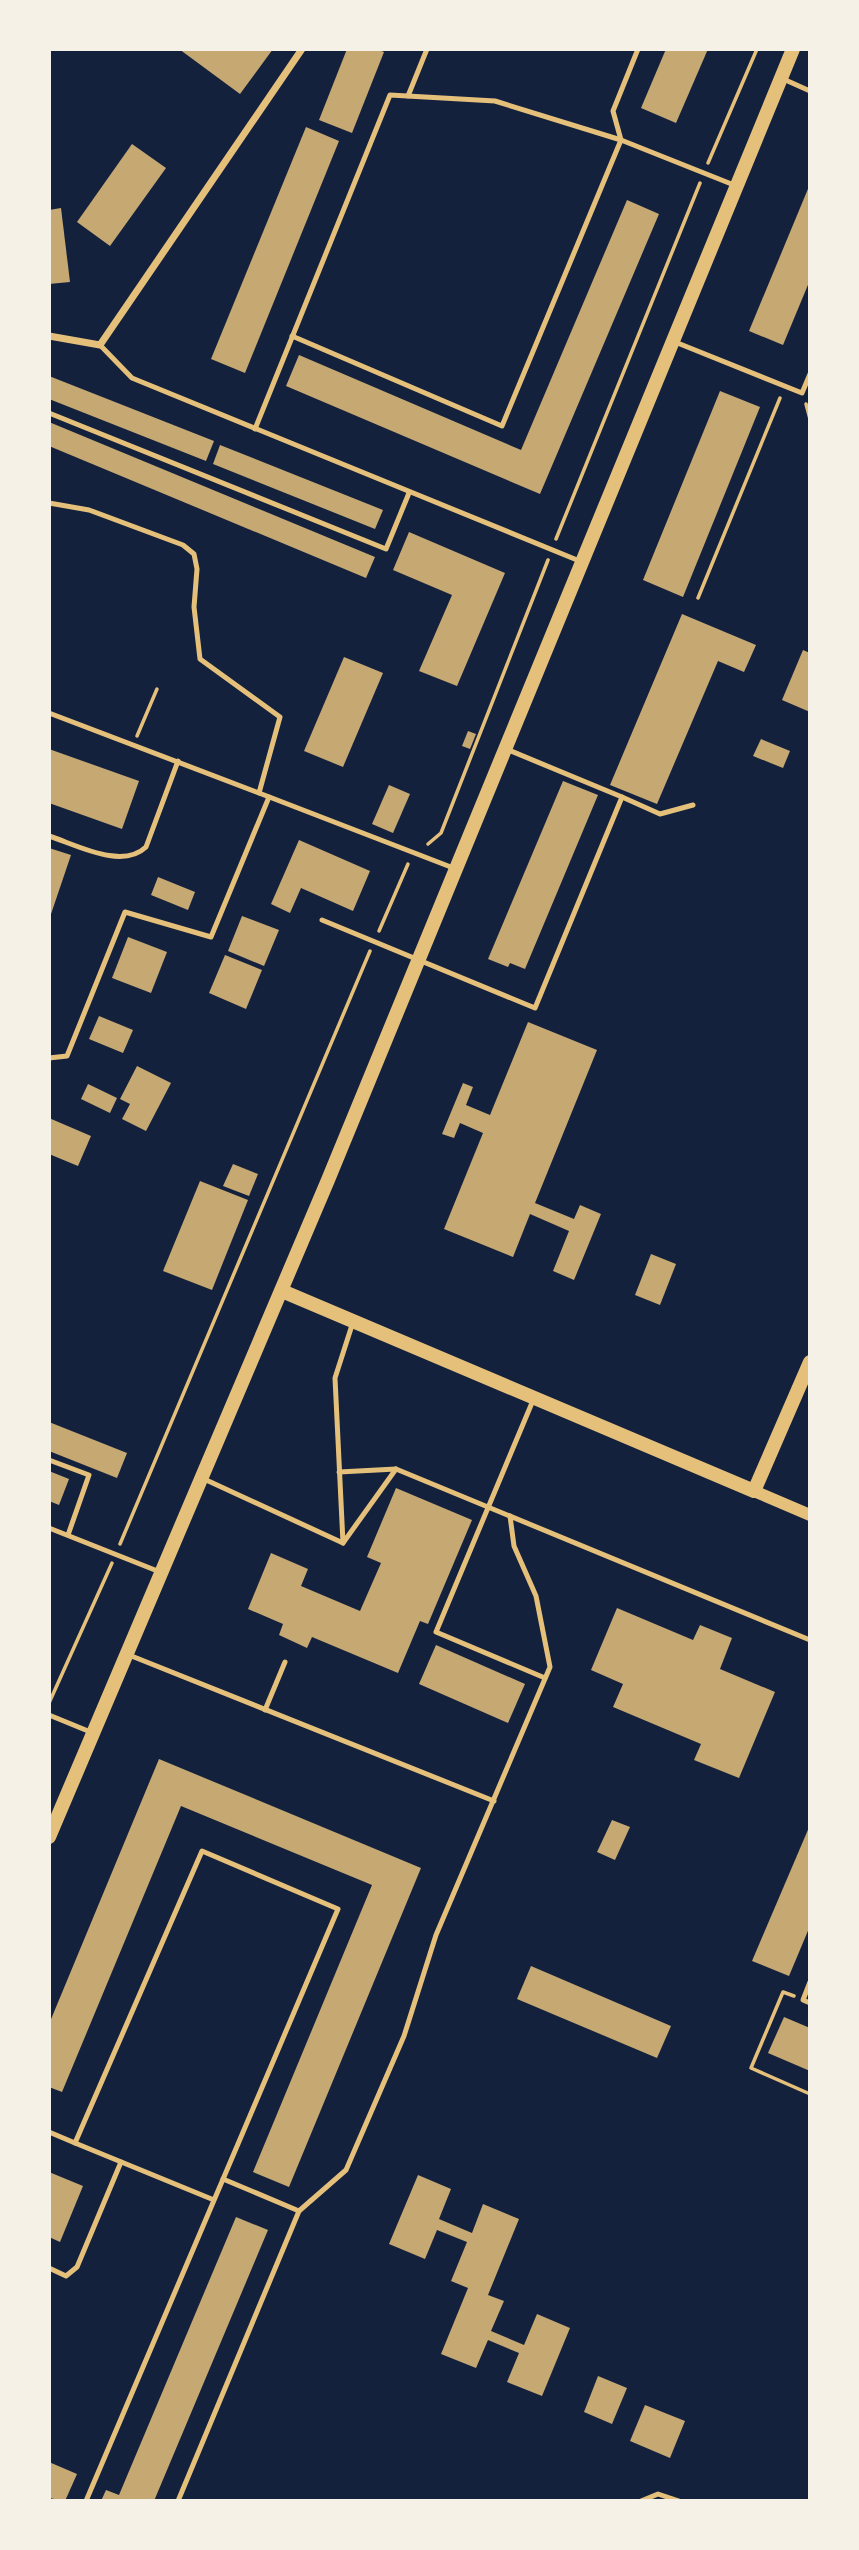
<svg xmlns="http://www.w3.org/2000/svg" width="859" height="2550" viewBox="0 0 859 2550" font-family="'Roboto Condensed',sans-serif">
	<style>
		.building { fill: #c6a872 }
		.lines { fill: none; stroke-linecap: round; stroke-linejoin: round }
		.path { stroke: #e5c07b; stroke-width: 3.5 }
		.service { stroke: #e5c07b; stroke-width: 5 }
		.minor { stroke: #e5c07b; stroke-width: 7 }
		.tertiary { stroke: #e5c07b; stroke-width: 12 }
		.secondary { stroke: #e5c07b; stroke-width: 14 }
	</style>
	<rect width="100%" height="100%" fill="#14213d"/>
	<g class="building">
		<polygon points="179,49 273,49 240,94"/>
		<polygon points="347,49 376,49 384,52 352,133 319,120"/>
		<polygon points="666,49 708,49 676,123 641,108"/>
		<polygon points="306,127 339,141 245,373 211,359"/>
		<polygon points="132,144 166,168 110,246 77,222"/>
		<polygon points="810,184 810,280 783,345 749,331"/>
		<polygon points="627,200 659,214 540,494 286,386 299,355 521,450"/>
		<polygon points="61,208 70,282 49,284 49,210"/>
		<polygon points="49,376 214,441 206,461 49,399"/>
		<polygon points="720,391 760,407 683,597 643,580"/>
		<polygon points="49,422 375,557 366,578 49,446"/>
		<polygon points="220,445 383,510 375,529 213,464"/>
		<polygon points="409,532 505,573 457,686 419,671 452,595 393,570"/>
		<polygon points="682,614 756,645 744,672 718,661 657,804 610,785"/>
		<polygon points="803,650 810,653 810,712 782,700"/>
		<polygon points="344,657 383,673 343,767 304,751"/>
		<polygon points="468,731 476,734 470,749 462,746"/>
		<polygon points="761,739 790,751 783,768 753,756"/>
		<polygon points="49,749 139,781 122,829 49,803"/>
		<polygon points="563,781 598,795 525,969 510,963 508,967 488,959"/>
		<polygon points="389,785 410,794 393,833 372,824"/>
		<polygon points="299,840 370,871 353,911 301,888 290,913 271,904"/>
		<polygon points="49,848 71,855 49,920"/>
		<polygon points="158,877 195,892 188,910 151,895"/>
		<polygon points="242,916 279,930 264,966 228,951"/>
		<polygon points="128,937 167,952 151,993 112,978"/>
		<polygon points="225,955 262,970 246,1009 209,993"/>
		<polygon points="99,1016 133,1030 123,1053 89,1039"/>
		<polygon points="528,1022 597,1050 535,1203 574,1219 580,1205 601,1214 574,1280 553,1271 569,1231 530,1214 513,1257 444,1229 483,1133 460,1123 454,1138 442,1134 463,1083 473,1087 466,1105 490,1115"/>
		<polygon points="137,1066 171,1083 146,1131 122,1119 130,1104 120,1099"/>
		<polygon points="88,1084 117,1098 110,1113 81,1099"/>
		<polygon points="49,1118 91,1136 78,1166 49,1154"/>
		<polygon points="233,1164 258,1174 249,1196 223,1186"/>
		<polygon points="200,1181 248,1200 212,1290 163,1271"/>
		<polygon points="651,1254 676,1264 660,1305 635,1295"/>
		<polygon points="49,1422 127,1453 117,1478 49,1451"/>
		<polygon points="49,1471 69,1479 59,1505 49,1501"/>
		<polygon points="396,1488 472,1520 428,1624 420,1621 398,1673 312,1637 307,1648 279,1635 283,1624 248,1609 271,1553 308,1569 301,1586 360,1611 381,1563 367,1557"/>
		<polygon points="617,1608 693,1640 700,1625 732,1638 720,1669 775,1692 739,1778 694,1760 701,1744 613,1707 623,1684 591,1670"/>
		<polygon points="436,1645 525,1684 508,1723 419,1684"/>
		<polygon points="159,1759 421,1868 289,2187 253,2172 372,1885 181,1806 62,2092 49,2087 49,2024"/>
		<polygon points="612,1820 630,1827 615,1860 597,1852"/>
		<polygon points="810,1825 810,1926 789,1976 752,1961"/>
		<polygon points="531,1966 671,2026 657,2058 517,1999"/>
		<polygon points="784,2017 810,2028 810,2071 768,2053"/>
		<polygon points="49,2172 83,2186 60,2242 49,2237"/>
		<polygon points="418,2175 451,2189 439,2219 472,2233 483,2204 519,2219 488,2295 504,2301 491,2331 524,2345 537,2314 570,2328 542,2396 507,2382 519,2353 488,2340 476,2368 441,2354 468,2288 451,2281 467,2242 437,2230 425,2259 389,2244"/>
		<polygon points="236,2217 268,2230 154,2501 101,2501 106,2490 119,2495"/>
		<polygon points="598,2376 627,2388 612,2424 584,2412"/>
		<polygon points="645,2405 685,2421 670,2458 630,2441"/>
		<polygon points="49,2462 77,2474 65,2501 49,2498"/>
	</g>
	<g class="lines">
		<g class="path">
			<polyline points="708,163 757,49"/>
			<polyline points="806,404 810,419"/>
			<polyline points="556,539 700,183"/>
			<polyline points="698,598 780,398"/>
			<polyline points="137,736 157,689"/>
			<polyline points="428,844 441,833 548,560"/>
			<polyline points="379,931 408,864"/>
			<polyline points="120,1544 370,951"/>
			<polyline points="49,1703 112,1563"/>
			<polyline points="794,1996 783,1992 751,2068 810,2094"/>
		</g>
		<g class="service">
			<polyline points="781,78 810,91"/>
			<polyline points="408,96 427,49"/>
			<polyline points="292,336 502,426 621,140 613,111 638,49"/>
			<polyline points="675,342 802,393 810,374"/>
			<polyline points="100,345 132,378 582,562"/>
			<polyline points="49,413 386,549 409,493"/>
			<polyline points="255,429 390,95 495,101 621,140 734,185"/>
			<polyline points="49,503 89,510 183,545 194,554 197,569 194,607 200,659 280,717 259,793 456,869"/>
			<polyline points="49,713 259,793"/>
			<polyline points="622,797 660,814 693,805"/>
			<path d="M49,836C77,845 122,870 146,847L178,761"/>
			<polyline points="322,920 535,1008 622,797 506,749"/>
			<polyline points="49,1058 67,1056 125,912 211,937 269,797"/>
			<polyline points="534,1398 436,1632 545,1678"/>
			<polyline points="49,1460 89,1475 68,1535"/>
			<polyline points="339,1472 396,1469 810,1640"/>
			<polyline points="204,1479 343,1543 335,1378 353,1322"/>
			<polyline points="49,1528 160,1572"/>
			<polyline points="343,1543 396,1469"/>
			<polyline points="129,1655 494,1801"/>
			<polyline points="265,1710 285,1662"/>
			<polyline points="49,1715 93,1733"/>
			<polyline points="810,1982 803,2000 810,2003"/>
			<polyline points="49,2132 75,2143"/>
			<polyline points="299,2211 346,2170 404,2036 436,1935 550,1667 536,1596 514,1546 510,1516"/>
			<polyline points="49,2268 66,2276 77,2267 121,2162"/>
			<polyline points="86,2501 338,1909 202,1851 75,2143 214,2200"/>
			<polyline points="178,2501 299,2211 223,2179"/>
			<polyline points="641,2501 658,2494 679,2501"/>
		</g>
		<polyline class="minor" points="49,336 100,345 302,49"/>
		<polyline class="tertiary" points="754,1491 810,1515"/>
		<g class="secondary">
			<polyline points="282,1291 754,1491 810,1362"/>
			<polyline points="49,1837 328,1180 793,49"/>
		</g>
	</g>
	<rect width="859" height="2550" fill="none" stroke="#f6f1e7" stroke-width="102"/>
</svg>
